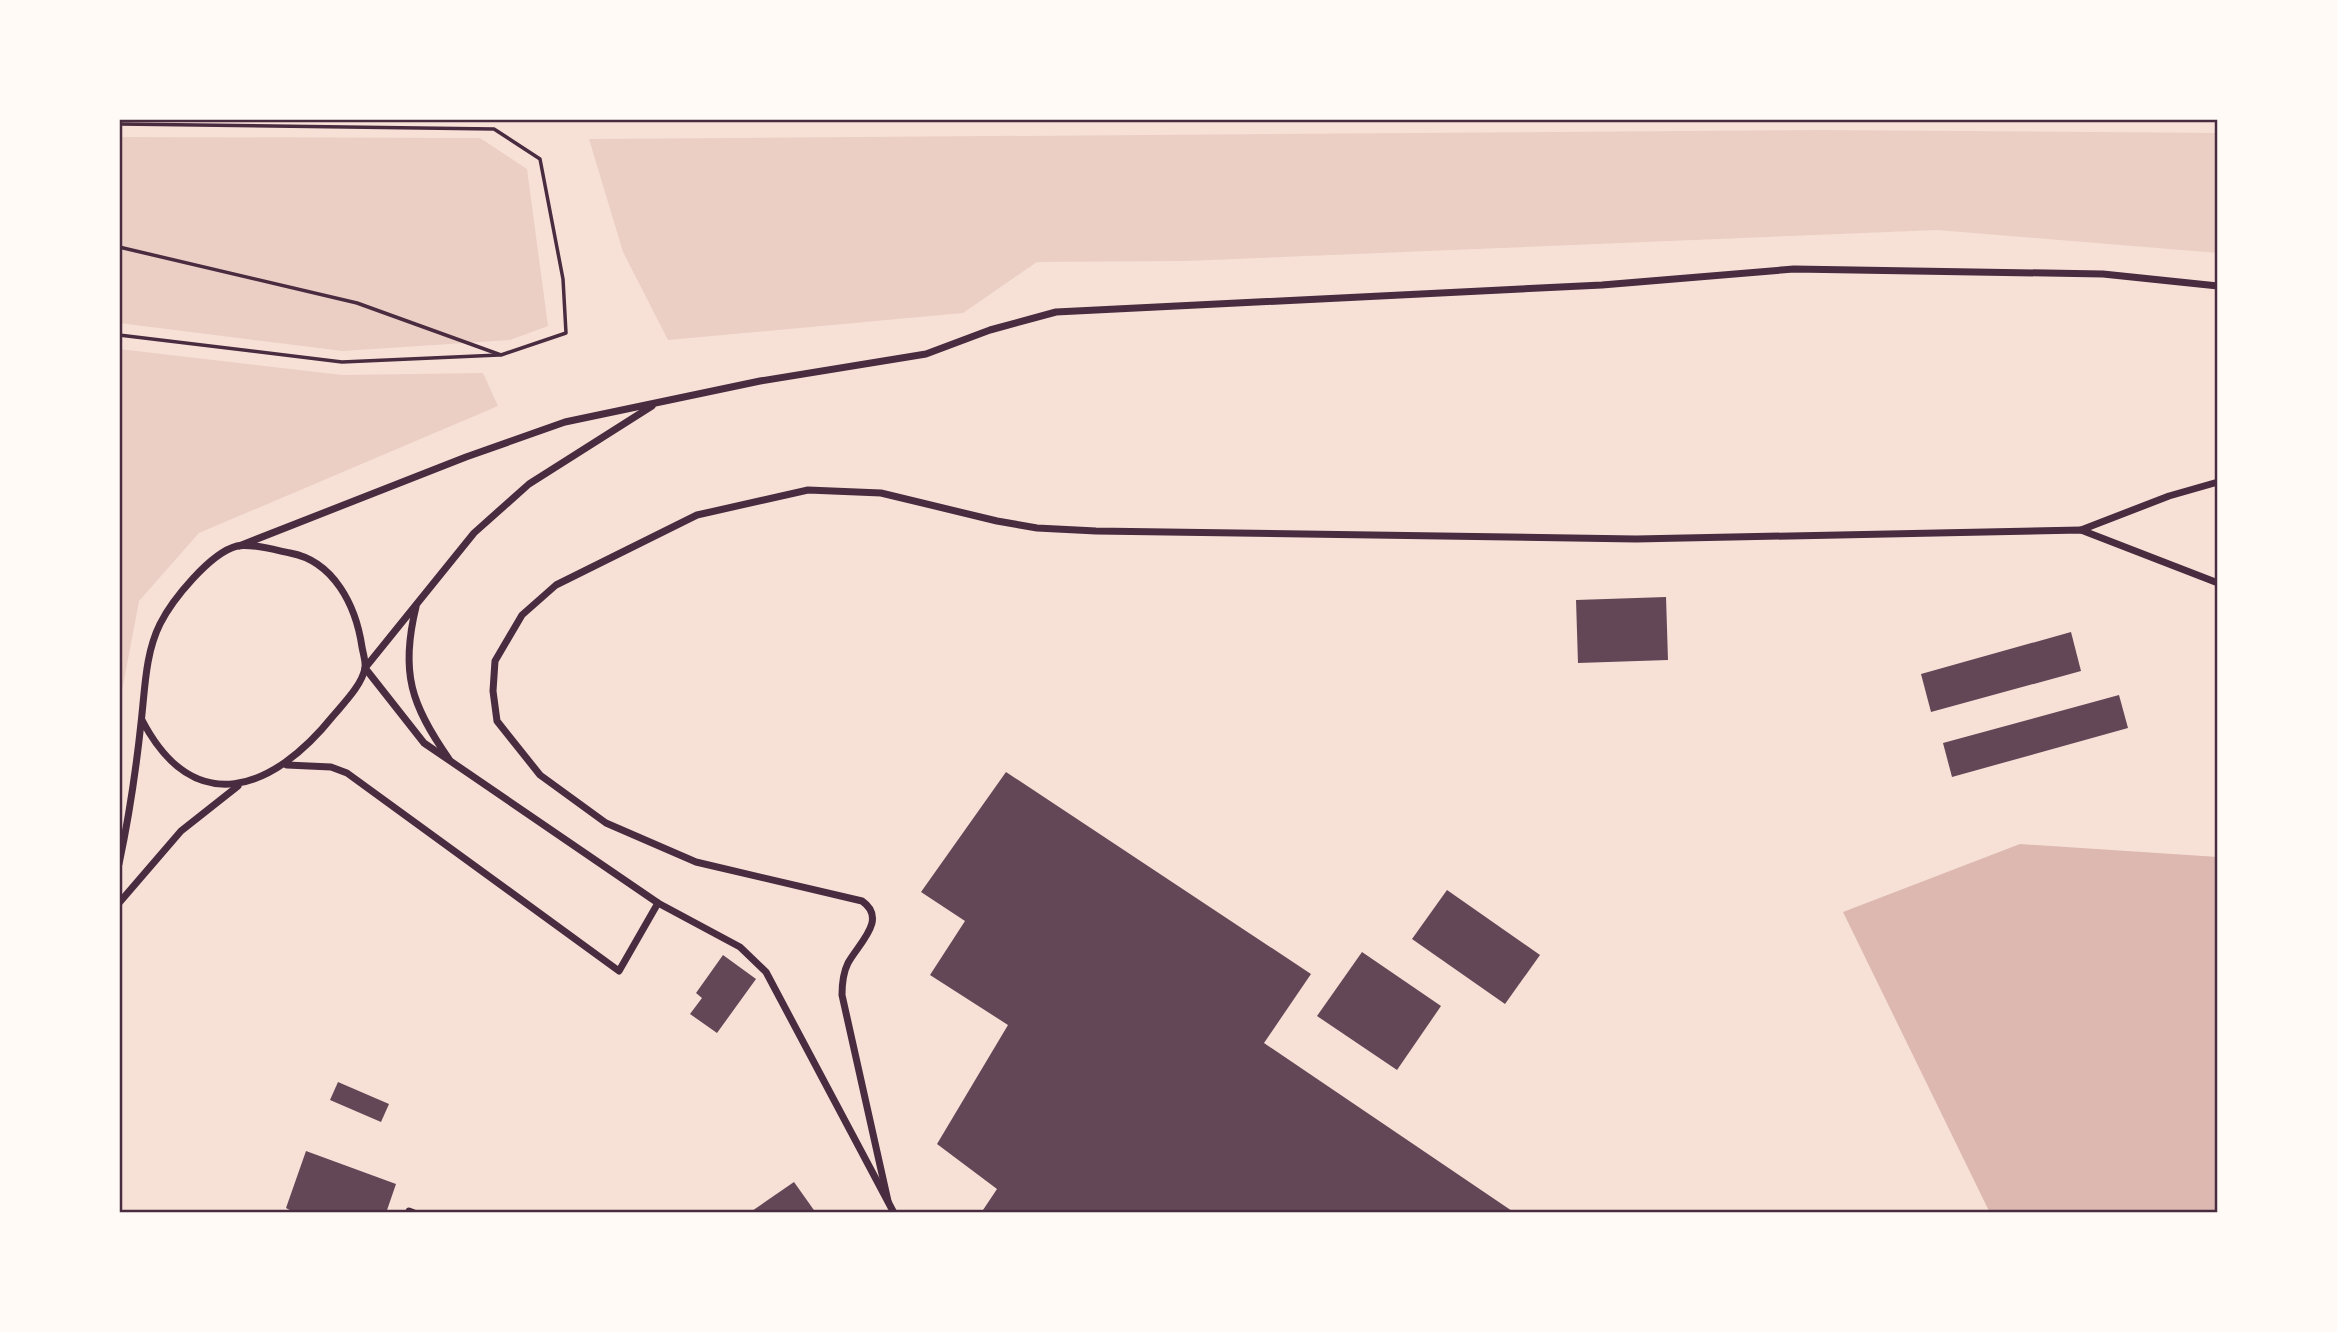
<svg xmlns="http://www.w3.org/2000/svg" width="2337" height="1332" viewBox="0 0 2337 1332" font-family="'Work Sans',sans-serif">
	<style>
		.green { fill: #ebcfc5 }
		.water { fill: #dcb8b0 }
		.building { fill: #644757 }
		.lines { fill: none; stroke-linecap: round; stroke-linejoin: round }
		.path { stroke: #4a2c40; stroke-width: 3.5 }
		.minor { stroke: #4a2c40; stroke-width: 7 }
		.neatline { fill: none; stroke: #4a2c40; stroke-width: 2.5 }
	</style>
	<rect width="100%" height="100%" fill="#f7e1d7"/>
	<g class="green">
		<polygon points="1824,130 2218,133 2218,253 1937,230 1185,261 1037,262 963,313 668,340 623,252 589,139"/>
		<polygon points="119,137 480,138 527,169 548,326 510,340 343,351 119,323"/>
		<polygon points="119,349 342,375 483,373 498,406 199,533 139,601 119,707"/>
	</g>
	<polygon class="water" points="2020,844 2218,857 2218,1213 1990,1213 1843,912"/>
	<g class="building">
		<polygon points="1666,597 1668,660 1578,663 1576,600"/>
		<polygon points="2071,632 2081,671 1931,712 1921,674"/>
		<polygon points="2119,695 2128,728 1952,777 1943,743"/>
		<polygon points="1006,772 1311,974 1264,1043 1515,1213 1306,1213 1301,1210 1298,1213 981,1213 997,1189 937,1144 1008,1025 930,975 965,921 921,892"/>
		<polygon points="1447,890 1540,955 1505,1004 1412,939"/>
		<polygon points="1362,952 1441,1006 1397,1070 1317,1016"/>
		<polygon points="723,955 756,979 717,1033 690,1014 702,998 696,993"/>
		<polygon points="338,1082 389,1104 381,1122 330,1100"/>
		<polygon points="306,1151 396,1184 386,1213 295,1213 286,1208"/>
		<polygon points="794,1182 816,1213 749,1213"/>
	</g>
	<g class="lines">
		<g class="path">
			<polyline points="119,124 494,129 540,159 563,279 566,333 501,355 357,303 119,247"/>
			<polyline points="119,335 342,362 499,355"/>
		</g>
		<g class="minor">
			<polyline points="652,406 529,484 474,533 365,668 424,743 658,903 740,947 766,972 894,1213"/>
			<polyline points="2081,530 2169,496 2218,482"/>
			<polyline points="239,546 466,457 565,422 760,381 926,354 990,330 1056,312 1602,285 1794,269 2103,274 2218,286"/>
			<path d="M416,607C400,672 411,705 449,759"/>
			<polyline points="287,765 331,767 347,773 619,971 658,903"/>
			<path d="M119,864C129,817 136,770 141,723C145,690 145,654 160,624C172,600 210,553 237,546C251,543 275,550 290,553C334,561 356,606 362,647C363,653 366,662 365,668C362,685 344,703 333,716C273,791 194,820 142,720"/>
			<polyline points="119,903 181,831 238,786"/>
			<path d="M888,1201L842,995C842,984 843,973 848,963C859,943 888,919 862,901L696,862L606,823L540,775L497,721L493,691L495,661L522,615L556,585L697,515L808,490L881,493L997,521L1037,528L1096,531L1636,539L2081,530L2218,583"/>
			<polyline points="409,1211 414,1213"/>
		</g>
	</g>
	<rect width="2337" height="1332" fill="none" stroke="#fffaf5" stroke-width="242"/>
	<rect x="121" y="121" width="2095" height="1090" class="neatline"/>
</svg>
